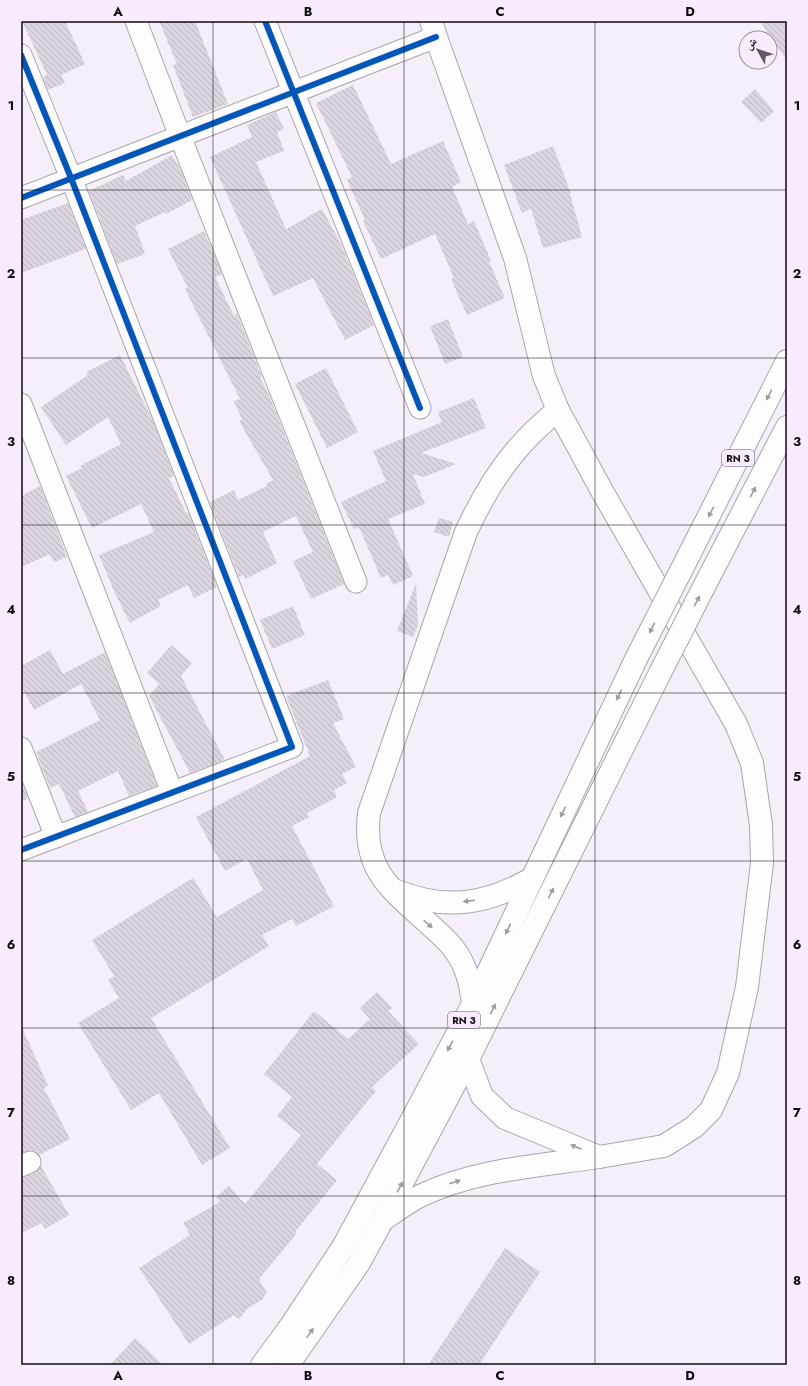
<svg xmlns="http://www.w3.org/2000/svg" width="808" height="1386" viewBox="0 0 808 1386" font-family="Jost,'Noto Naskh Arabic',sans-serif">
	<style>
		.building { fill: url(#building-back-hatch) }
		.lines { fill: none; stroke-linecap: round; stroke-linejoin: round }
		.minor-casing { stroke: #aaa4ac; stroke-width: 23 }
		.secondary-casing { stroke: #aaa4ac; stroke-width: 24 }
		.trunk-casing { stroke: #aaa4ac; stroke-width: 24 }
		.minor { stroke: #fefdfe; stroke-width: 21 }
		.secondary { stroke: #fefdfe; stroke-width: 22 }
		.trunk { stroke: #fefdfe; stroke-width: 22 }
		.trunk-bridge-casing { stroke: #aaa4ac; stroke-width: 24; stroke-linecap: butt }
		.trunk-bridge { stroke: #fefdfe; stroke-width: 22 }
		.cycleway-casing { stroke: #f8ebfd; stroke-width: 8 }
		.cycleway { stroke: #0057b8; stroke-width: 6 }
		.oneway { fill: #9e9c9f }
		.grid { fill: none; stroke: #0f0b11; stroke-width: 1; stroke-opacity: 0.55 }
		.labels { text-anchor: middle; dominant-baseline: central; stroke-width: 3; stroke-linejoin: round; paint-order: stroke }
		.shield { fill: #f8ebfd; stroke: #554e58; stroke-width: 1 }
		.shield-label { font-size: 10px; font-weight: bold; fill: #0f0b11 }
		.neatline { fill: none; stroke: #0f0b11; stroke-width: 1.5 }
		.grid-label { font-size: 13px; text-anchor: middle; font-weight: bold; fill: #0f0b11 }
	</style>
	<defs>
		<pattern id="building-back-hatch" width="6" height="6" patternUnits="userSpaceOnUse"><rect width="6" height="6" fill="#dcd4df"/><path d="M-1 5l2 2M0 0l6 6M5-1l2 2" fill="none" stroke="#bcb5be"/></pattern>
	</defs>
	<rect width="100%" height="100%" fill="#f6eff9"/>
	<g class="building">
		<polygon points="22,21 65,21 85,64 61,75 65,83 48,90 43,77 47,75"/>
		<polygon points="159,21 195,21 228,104 193,117 173,65 177,64"/>
		<polygon points="760,21 787,21 787,61"/>
		<polygon points="353,85 391,164 443,141 461,182 452,187 468,224 474,221 491,261 489,262 505,298 467,315 451,279 454,278 435,234 381,259 363,221 365,220 347,180 352,177 316,103"/>
		<polygon points="755,89 774,111 761,123 741,102"/>
		<polygon points="276,112 284,129 277,132 284,151 256,162 286,229 322,209 340,242 374,325 345,340 313,278 273,296 210,157 252,137 247,125"/>
		<polygon points="553,146 571,194 570,194 582,237 543,248 531,209 522,213 504,165"/>
		<polygon points="172,155 181,170 192,200 166,214 165,212 135,226 145,254 117,264 89,191 123,175 126,181"/>
		<polygon points="68,203 86,249 21,273 21,220"/>
		<polygon points="204,231 222,274 215,277 234,316 237,314 262,377 260,378 269,395 344,584 311,599 293,561 313,552 296,516 263,532 277,563 245,579 243,575 239,577 210,502 234,490 238,500 267,486 266,484 273,480 239,421 242,420 234,401 240,399 185,289 188,288 168,249"/>
		<polygon points="448,319 463,357 445,364 430,326"/>
		<polygon points="120,355 153,421 174,476 169,478 186,513 188,512 217,587 194,598 188,585 158,600 161,606 130,623 114,591 99,555 154,532 141,504 92,528 66,476 82,468 80,466 121,444 108,417 66,445 41,407 88,375 86,372"/>
		<polygon points="326,368 358,432 327,448 295,384"/>
		<polygon points="474,398 486,428 421,453 456,464 424,477 413,474 425,504 388,519 413,576 393,585 388,575 381,578 359,527 354,529 341,502 386,481 373,451 442,422 438,412"/>
		<polygon points="40,486 67,557 54,562 50,554 21,567 21,496"/>
		<polygon points="439,518 453,522 449,537 434,532"/>
		<polygon points="416,583 418,625 413,637 397,631"/>
		<polygon points="293,606 305,635 272,649 260,620"/>
		<polygon points="171,645 192,663 181,676 225,760 190,773 149,696 159,684 147,673"/>
		<polygon points="50,650 63,674 105,652 157,786 129,796 118,771 78,791 88,812 75,817 59,784 50,788 36,752 100,720 81,684 34,710 21,686 21,666"/>
		<polygon points="328,680 344,719 333,723 356,767 342,774 347,783 334,790 337,797 307,813 309,817 292,826 334,906 296,926 292,919 262,935 269,946 151,1018 230,1148 202,1165 159,1093 131,1110 78,1023 119,998 108,980 114,976 92,940 193,878 217,917 263,890 247,859 225,871 196,817 310,756 286,696"/>
		<polygon points="21,781 28,798 21,802"/>
		<polygon points="377,992 392,1008 388,1011 419,1044 372,1087 376,1091 317,1164 337,1180 295,1232 297,1233 259,1279 267,1293 262,1300 248,1308 239,1319 234,1315 189,1344 139,1268 190,1235 183,1223 220,1202 216,1197 229,1186 245,1204 301,1135 277,1116 292,1097 264,1074 314,1011 348,1039 370,1019 360,1008"/>
		<polygon points="21,1025 48,1086 44,1088 70,1139 39,1155 37,1152 31,1150 21,1153"/>
		<polygon points="41,1166 69,1215 45,1229 42,1223 21,1233 21,1178 35,1173 39,1169"/>
		<polygon points="505,1248 540,1272 479,1365 428,1365"/>
		<polygon points="135,1338 163,1365 110,1365"/>
	</g>
	<g class="lines">
		<defs>
			<g id="minor">
				<polyline points="136,21 180,136 356,582"/>
				<polyline points="265,21 420,408"/>
				<polyline points="21,55 71,178 292,747 21,850"/>
				<polyline points="21,198 436,37"/>
				<polyline points="21,404 172,792"/>
				<polyline points="21,748 56,837"/>
				<polyline points="21,1166 30,1162"/>
			</g>
			<polyline id="secondary" points="431,21 436,37 515,258 544,376 558,410"/>
			<g id="trunk">
				<polyline points="689,555 787,361"/>
				<polyline points="709,577 787,427"/>
				<path d="M397,891C446,911 487,904 531,879"/>
				<path d="M473,1004C471,985 467,967 456,952C449,941 440,934 430,925C392,890 362,871 369,813L466,532C479,504 494,477 514,453C527,437 542,423 558,410L602,491L736,724L752,763L761,825L762,863L747,987L728,1073L711,1110L694,1127L664,1146L599,1157"/>
				<path d="M384,1219C396,1211 408,1202 420,1196C476,1169 539,1166 599,1157L505,1118L482,1096L468,1059"/>
				<polyline points="262,1365 290,1327 343,1247 416,1112 473,1004 636,659"/>
				<polyline points="288,1365 359,1263 383,1219 468,1059 660,673"/>
			</g>
		</defs>
		<use href="#minor" class="minor-casing"/>
		<use href="#secondary" class="secondary-casing"/>
		<use href="#trunk" class="trunk-casing"/>
		<use href="#minor" class="minor"/>
		<use href="#secondary" class="secondary"/>
		<use href="#trunk" class="trunk"/>
		<defs>
			<g id="trunk-bridge">
				<polyline points="636,659 689,555"/>
				<polyline points="660,673 709,577"/>
			</g>
		</defs>
		<use href="#trunk-bridge" class="trunk-bridge-casing"/>
		<use href="#trunk-bridge" class="trunk-bridge"/>
		<defs>
			<g id="cycleway">
				<polyline points="265,21 420,408"/>
				<polyline points="21,55 71,178 292,747 21,850"/>
				<polyline points="21,198 436,37"/>
			</g>
		</defs>
		<use href="#cycleway" class="cycleway-casing"/>
		<use href="#cycleway" class="cycleway"/>
	</g>
	<defs><path id="oneway-solid" d="M-6-.8H1V-3.2L6.5 0L1 3.2V.8H-6Z"/></defs>
	<g class="oneway">
		<use href="#oneway-solid" transform="translate(769 395) rotate(117)"/>
		<use href="#oneway-solid" transform="translate(753 492) rotate(-62)"/>
		<use href="#oneway-solid" transform="translate(711 512) rotate(117)"/>
		<use href="#oneway-solid" transform="translate(697 601) rotate(-63)"/>
		<use href="#oneway-solid" transform="translate(652 628) rotate(117)"/>
		<use href="#oneway-solid" transform="translate(619 695) rotate(116)"/>
		<use href="#oneway-solid" transform="translate(563 812) rotate(116)"/>
		<use href="#oneway-solid" transform="translate(551 893) rotate(-64)"/>
		<use href="#oneway-solid" transform="translate(469 901) rotate(173)"/>
		<use href="#oneway-solid" transform="translate(428 924) rotate(42)"/>
		<use href="#oneway-solid" transform="translate(508 929) rotate(115)"/>
		<use href="#oneway-solid" transform="translate(493 1009) rotate(-64)"/>
		<use href="#oneway-solid" transform="translate(450 1046) rotate(118)"/>
		<use href="#oneway-solid" transform="translate(576 1147) rotate(-157)"/>
		<use href="#oneway-solid" transform="translate(455 1182) rotate(-18)"/>
		<use href="#oneway-solid" transform="translate(400 1187) rotate(-62)"/>
		<use href="#oneway-solid" transform="translate(310 1333) rotate(-55)"/>
	</g>
	<path class="grid" d="M213,21V1365M404,21V1365M595,21V1365M21,190H787M21,358H787M21,525H787M21,693H787M21,861H787M21,1028H787M21,1196H787"/>
	<g class="labels">
		<g class="shield">
			<rect x="722" y="450" width="32" height="16" rx="3"/>
			<rect x="448" y="1012" width="32" height="16" rx="3"/>
		</g>
		<g class="shield-label">
			<text x="738" y="458">RN 3</text>
			<text x="464" y="1020">RN 3</text>
		</g>
	</g>
	<rect width="808" height="1386" fill="none" stroke="#f8ebfd" stroke-width="44"/>
	<g transform="translate(758 50) rotate(310)"><circle r="19" fill="#f8ebfd" stroke="#9b919f"/>
	<path d="M0-3L7 15L0 10L-7 15Z" fill="#605b62"/>
	<text y="-6" font-size="11" font-weight="bold" text-anchor="middle" fill="#0f0b11">ش</text>
	</g>
	<rect x="22" y="22" width="764" height="1342" class="neatline"/>
	<g class="grid-label">
		<text x="118" y="16">A</text>
		<text x="308" y="16">B</text>
		<text x="500" y="16">C</text>
		<text x="690" y="16">D</text>
		<text x="11" y="110">1</text>
		<text x="797" y="110">1</text>
		<text x="11" y="278">2</text>
		<text x="797" y="278">2</text>
		<text x="11" y="446">3</text>
		<text x="797" y="446">3</text>
		<text x="11" y="614">4</text>
		<text x="797" y="614">4</text>
		<text x="11" y="781">5</text>
		<text x="797" y="781">5</text>
		<text x="11" y="949">6</text>
		<text x="797" y="949">6</text>
		<text x="11" y="1117">7</text>
		<text x="797" y="1117">7</text>
		<text x="11" y="1285">8</text>
		<text x="797" y="1285">8</text>
		<text x="118" y="1380">A</text>
		<text x="308" y="1380">B</text>
		<text x="500" y="1380">C</text>
		<text x="690" y="1380">D</text>
	</g>
</svg>
